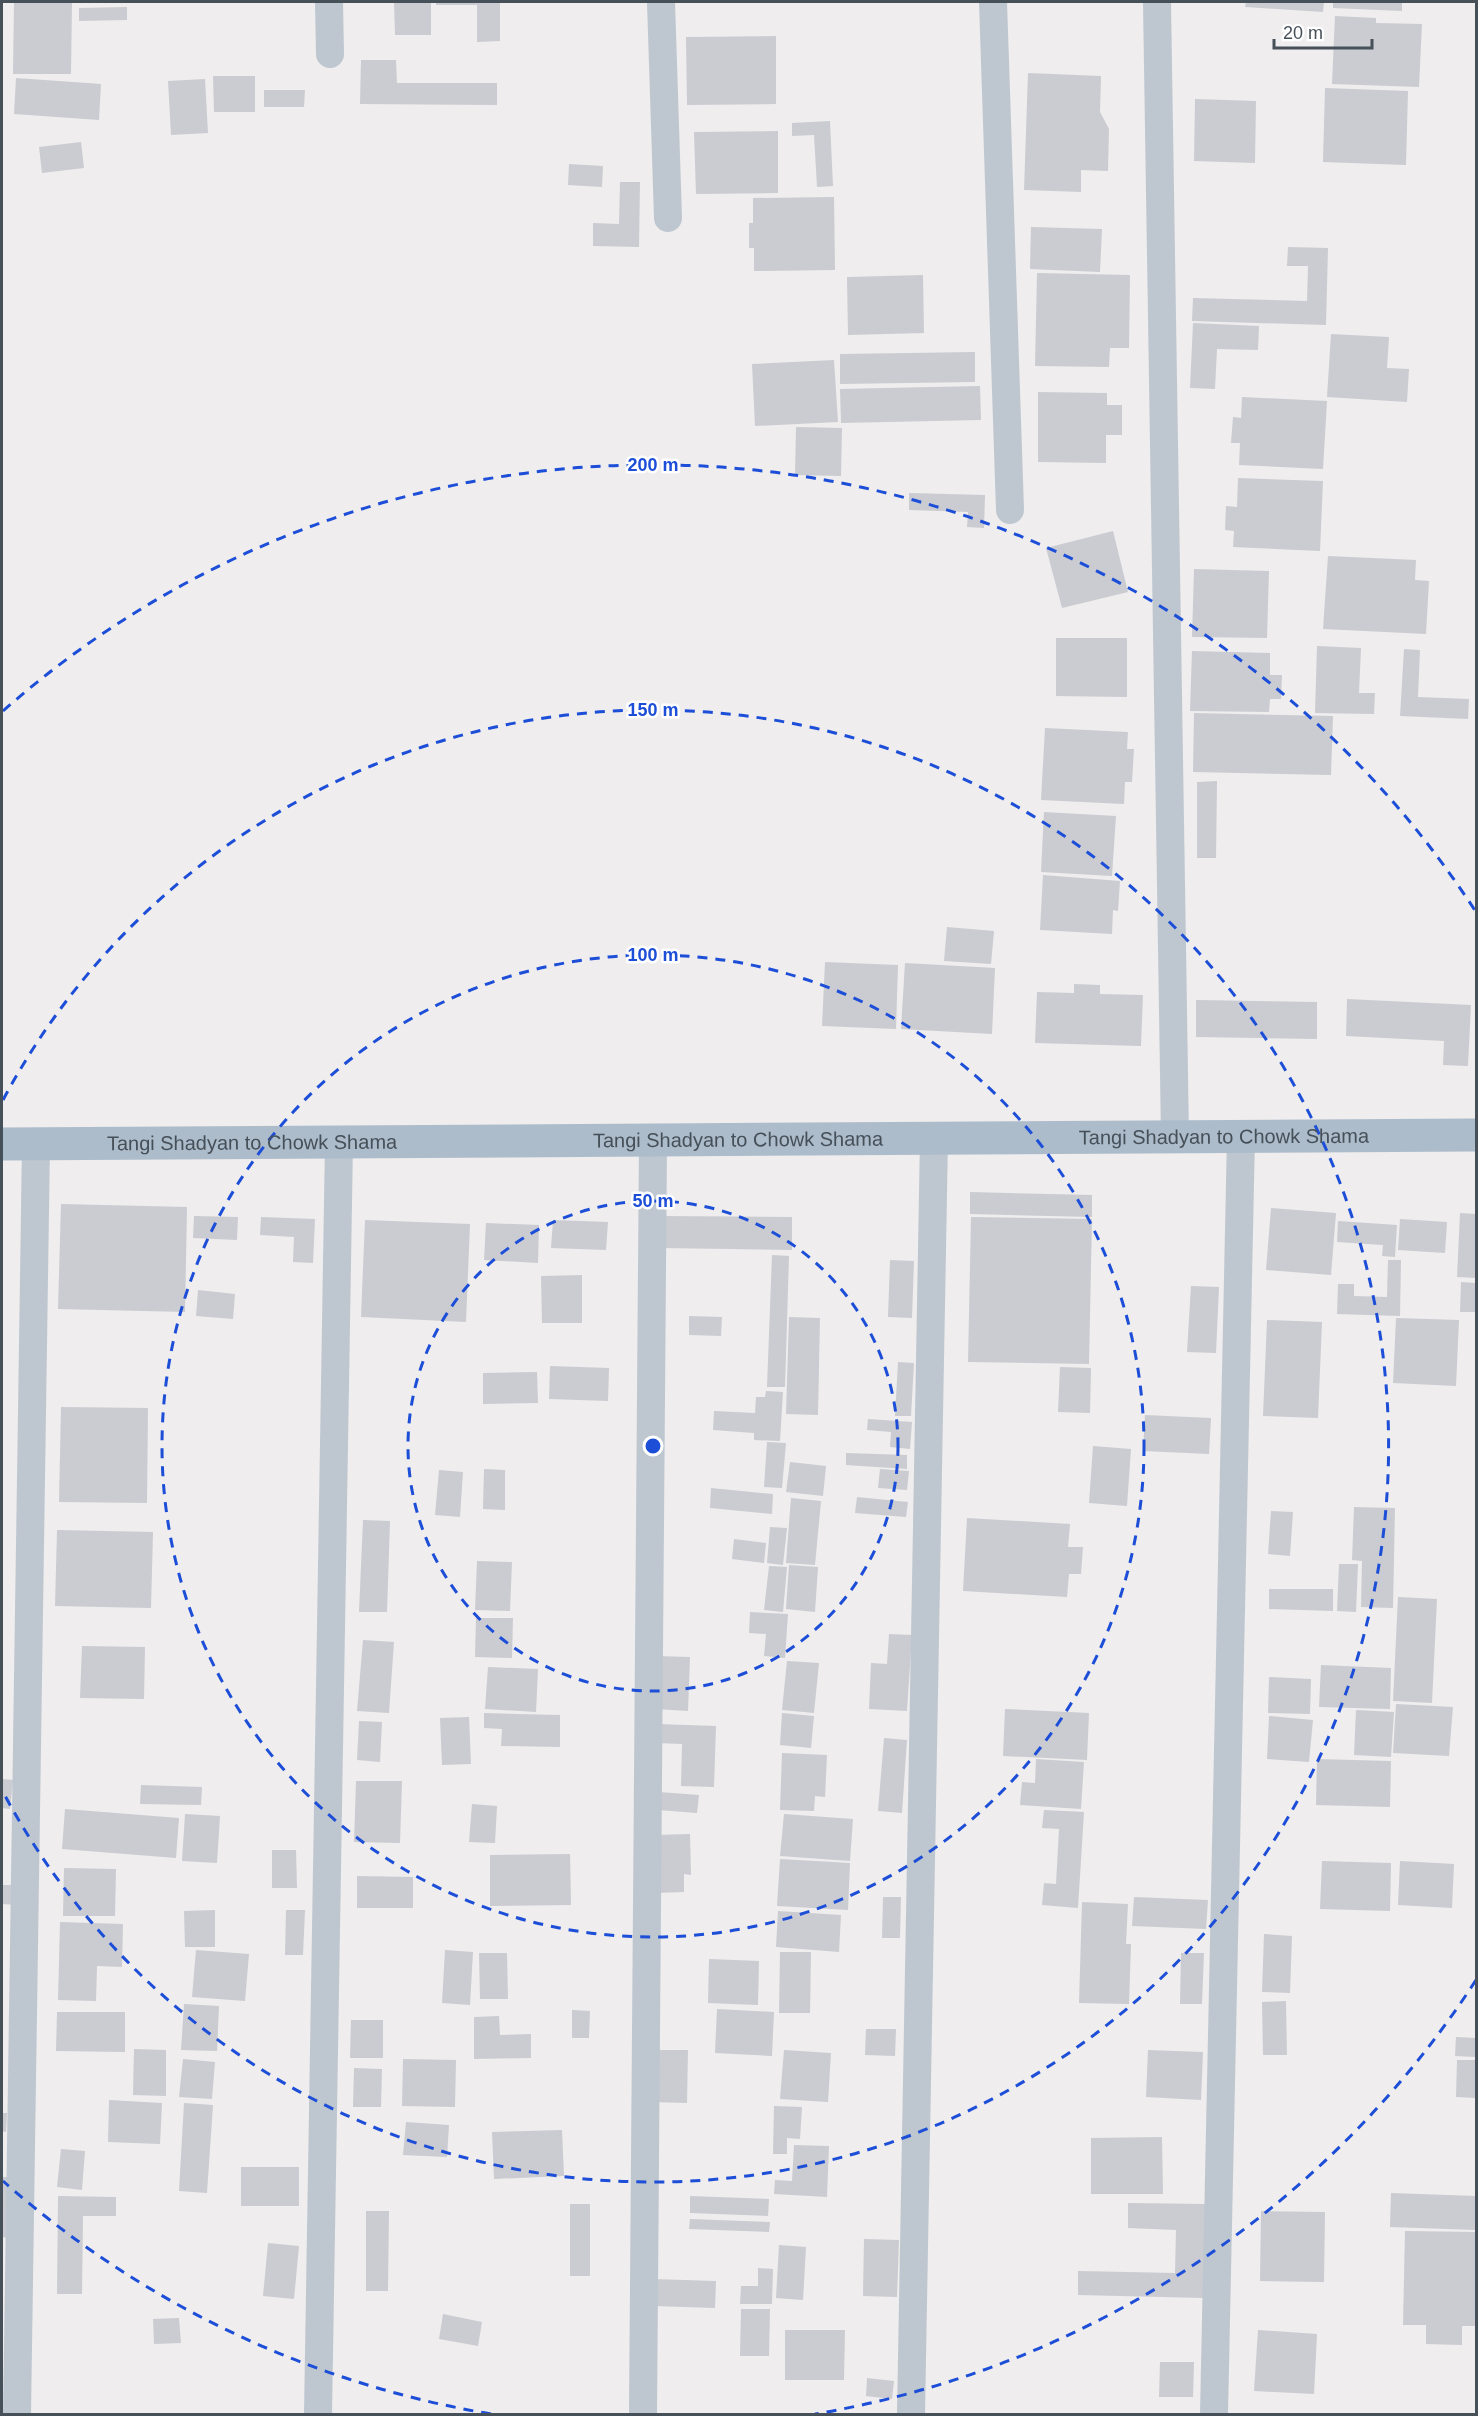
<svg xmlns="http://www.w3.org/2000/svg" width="1478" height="2416" viewBox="0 0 1478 2416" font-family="Arial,sans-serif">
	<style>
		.building { fill: #caccd2 }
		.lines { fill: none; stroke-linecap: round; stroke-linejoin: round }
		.street { stroke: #bec7cf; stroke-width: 28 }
		.primary { stroke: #adbccb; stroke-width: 33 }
		.ring { fill: none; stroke: #1d4ed8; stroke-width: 3; stroke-dasharray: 10 8 }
		.labels { text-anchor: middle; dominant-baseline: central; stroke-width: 5; stroke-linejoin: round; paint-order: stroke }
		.street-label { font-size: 20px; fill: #465059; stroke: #fff }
		.centre { fill: #1d4ed8; stroke: #fff; stroke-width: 3 }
		.ring-label { font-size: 18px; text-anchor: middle; font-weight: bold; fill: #1d4ed8; stroke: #fff; stroke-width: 5; stroke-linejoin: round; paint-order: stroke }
	</style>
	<rect width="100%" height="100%" fill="#efeded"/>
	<g class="building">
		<polygon points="14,2 72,2 71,74 13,74"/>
		<polygon points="394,2 431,2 431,35 395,35"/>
		<polygon points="436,2 500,2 500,41 477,42 477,5 436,5"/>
		<polygon points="1246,2 1324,2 1323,12 1245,7"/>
		<polygon points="1333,2 1402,2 1402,11 1333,8"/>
		<polygon points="127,7 127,20 79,21 79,8"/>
		<polygon points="1335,16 1376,18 1376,23 1422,24 1419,87 1332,84"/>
		<polygon points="776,36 776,104 687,105 686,37"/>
		<polygon points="361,60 396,60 397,83 497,83 497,105 360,104"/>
		<polygon points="1028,73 1101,76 1100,112 1109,129 1108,171 1081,170 1081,192 1024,190"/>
		<polygon points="213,76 255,76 255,112 214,112"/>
		<polygon points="16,78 101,84 99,120 14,114"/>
		<polygon points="205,79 208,133 171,135 168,81"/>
		<polygon points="1325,88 1408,91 1406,165 1323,162"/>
		<polygon points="264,90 305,90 304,107 264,107"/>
		<polygon points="1195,99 1256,101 1255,163 1194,161"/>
		<polygon points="830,121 833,186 817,187 814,135 792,136 792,123"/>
		<polygon points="778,131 778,193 696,194 694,132"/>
		<polygon points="81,142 84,168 42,173 39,147"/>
		<polygon points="569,164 603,166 602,187 568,185"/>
		<polygon points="620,182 640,182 639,247 593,246 593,223 619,224"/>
		<polygon points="834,197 835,270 754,271 754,248 749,248 749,223 753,223 753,198"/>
		<polygon points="1031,227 1102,229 1100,272 1030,269"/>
		<polygon points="1288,247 1328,248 1326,325 1192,321 1193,298 1307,301 1308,266 1287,266"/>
		<polygon points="1037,273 1130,275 1129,348 1110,348 1109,367 1035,366"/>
		<polygon points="923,275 924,333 848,335 847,277"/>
		<polygon points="1193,323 1259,326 1258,350 1217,349 1215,389 1190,388"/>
		<polygon points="1331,334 1389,337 1387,368 1409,369 1407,402 1327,397"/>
		<polygon points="975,352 975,382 840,384 840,354"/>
		<polygon points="834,360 838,422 755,426 752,364"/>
		<polygon points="980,386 981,420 841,423 840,389"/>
		<polygon points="1038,392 1107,393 1107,405 1122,405 1122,435 1106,435 1106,463 1038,462"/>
		<polygon points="1242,397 1327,401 1323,469 1239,465 1240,443 1231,443 1233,417 1241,418"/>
		<polygon points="796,427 842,428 841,476 795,475"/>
		<polygon points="1238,478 1323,481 1320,551 1233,547 1234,531 1225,530 1226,506 1237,507"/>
		<polygon points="909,493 985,495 984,528 967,527 968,512 909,510"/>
		<polygon points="1113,531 1128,592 1062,608 1046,548"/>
		<polygon points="1328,556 1416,560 1415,580 1429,581 1426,634 1323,629"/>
		<polygon points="1194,569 1269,571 1267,638 1192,637"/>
		<polygon points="1056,638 1127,638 1127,697 1056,696"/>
		<polygon points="1317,646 1361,648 1359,693 1375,693 1374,714 1315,713"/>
		<polygon points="1404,649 1420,650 1418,697 1469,699 1468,719 1400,716"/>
		<polygon points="1192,651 1270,653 1270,675 1282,675 1281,699 1270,699 1269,712 1190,711"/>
		<polygon points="1194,713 1333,716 1331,775 1193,772"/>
		<polygon points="1045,728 1128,732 1127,749 1134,749 1132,782 1125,782 1124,804 1041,800"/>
		<polygon points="1217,781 1216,858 1197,858 1197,782"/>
		<polygon points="1044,812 1116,816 1112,876 1041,872"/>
		<polygon points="1043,875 1120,881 1118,911 1113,910 1112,934 1040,930"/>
		<polygon points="947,927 994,931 991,964 944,961"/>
		<polygon points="825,962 898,965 896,1029 822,1026"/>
		<polygon points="905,963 995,968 992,1034 901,1029"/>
		<polygon points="1074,984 1100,985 1100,994 1143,995 1141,1046 1035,1043 1037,992 1074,993"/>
		<polygon points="1347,999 1471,1005 1468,1066 1443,1065 1444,1041 1346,1036"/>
		<polygon points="1196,1000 1317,1002 1317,1039 1196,1037"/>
		<polygon points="970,1192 1092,1195 1092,1217 970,1214"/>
		<polygon points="61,1204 187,1207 185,1312 58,1309"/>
		<polygon points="1271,1208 1336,1213 1331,1275 1266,1270"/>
		<polygon points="1460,1213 1476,1214 1476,1278 1457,1277"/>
		<polygon points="194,1216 238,1217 237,1240 193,1238"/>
		<polygon points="662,1216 792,1217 792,1250 661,1248"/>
		<polygon points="261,1217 315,1219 313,1263 293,1262 294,1237 260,1235"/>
		<polygon points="971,1217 1092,1219 1089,1364 968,1362"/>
		<polygon points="1400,1219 1447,1222 1445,1253 1398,1250"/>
		<polygon points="365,1220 470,1224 466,1322 361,1317"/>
		<polygon points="553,1220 608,1222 606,1250 551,1248"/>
		<polygon points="1338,1221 1397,1225 1395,1257 1382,1256 1383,1245 1337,1242"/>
		<polygon points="486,1223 539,1225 538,1263 484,1260"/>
		<polygon points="772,1255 789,1256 785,1387 767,1387"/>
		<polygon points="890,1260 914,1261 912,1318 888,1317"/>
		<polygon points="1388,1260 1401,1260 1400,1316 1337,1314 1338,1284 1354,1284 1354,1296 1387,1297"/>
		<polygon points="582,1275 582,1323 542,1323 541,1276"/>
		<polygon points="1461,1282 1476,1283 1476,1312 1460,1312"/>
		<polygon points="1191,1286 1219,1287 1216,1353 1187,1352"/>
		<polygon points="198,1290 235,1294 233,1319 196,1316"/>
		<polygon points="689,1316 722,1317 721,1336 689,1335"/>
		<polygon points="789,1317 820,1318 818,1415 786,1414"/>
		<polygon points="1396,1318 1459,1320 1456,1386 1393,1383"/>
		<polygon points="1267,1320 1322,1322 1318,1418 1263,1416"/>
		<polygon points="898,1362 914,1363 911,1416 895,1416"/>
		<polygon points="550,1366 609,1368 608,1401 549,1399"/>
		<polygon points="1060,1367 1091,1368 1090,1413 1058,1412"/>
		<polygon points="537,1372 538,1403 483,1404 483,1373"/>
		<polygon points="766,1391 783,1392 780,1441 754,1440 754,1433 713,1430 714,1411 755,1413 756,1397 765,1397"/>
		<polygon points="61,1407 148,1408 147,1503 59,1502"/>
		<polygon points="1145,1415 1211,1418 1209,1454 1143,1451"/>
		<polygon points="868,1419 912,1422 910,1449 890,1447 891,1432 867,1430"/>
		<polygon points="767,1442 786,1443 782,1488 764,1487"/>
		<polygon points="1093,1446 1131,1449 1127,1506 1089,1503"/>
		<polygon points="846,1453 907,1455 907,1469 846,1465"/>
		<polygon points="790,1462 826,1466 823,1496 786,1492"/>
		<polygon points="484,1469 505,1470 505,1510 483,1509"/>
		<polygon points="880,1469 909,1471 907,1490 878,1488"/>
		<polygon points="439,1470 463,1472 460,1517 435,1515"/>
		<polygon points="711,1488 773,1494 772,1514 710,1508"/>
		<polygon points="857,1497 908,1502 906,1517 855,1513"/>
		<polygon points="791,1498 821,1501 815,1565 786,1563"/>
		<polygon points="1354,1507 1395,1508 1393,1608 1361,1607 1362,1561 1352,1560"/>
		<polygon points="1271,1511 1293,1512 1290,1556 1268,1554"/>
		<polygon points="967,1518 1070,1524 1068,1547 1083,1547 1081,1574 1069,1574 1067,1597 963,1591"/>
		<polygon points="363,1520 390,1521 387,1612 359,1612"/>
		<polygon points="770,1527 787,1528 783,1565 767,1563"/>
		<polygon points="57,1530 153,1532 151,1608 55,1606"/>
		<polygon points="734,1539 766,1543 764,1563 732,1559"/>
		<polygon points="477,1561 512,1562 510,1611 475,1610"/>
		<polygon points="1339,1564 1358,1564 1356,1612 1337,1611"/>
		<polygon points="789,1565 818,1567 815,1612 786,1609"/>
		<polygon points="769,1566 787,1567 783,1612 764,1610"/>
		<polygon points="1269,1589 1333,1589 1333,1611 1269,1609"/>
		<polygon points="1398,1597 1437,1599 1432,1703 1393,1701"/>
		<polygon points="750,1612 788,1614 785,1658 764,1656 766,1634 749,1633"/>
		<polygon points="476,1618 513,1618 512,1658 475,1657"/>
		<polygon points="889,1634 912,1635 907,1711 869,1709 871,1663 887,1664"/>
		<polygon points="363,1640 394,1642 389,1713 357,1711"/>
		<polygon points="82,1646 145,1647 144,1699 80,1698"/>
		<polygon points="657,1656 690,1657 688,1711 655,1709"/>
		<polygon points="787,1661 819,1663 814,1713 782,1710"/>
		<polygon points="1321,1665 1391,1668 1390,1709 1319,1707"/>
		<polygon points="488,1667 538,1669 536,1712 485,1709"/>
		<polygon points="1269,1677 1311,1679 1310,1714 1268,1713"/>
		<polygon points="1396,1704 1453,1707 1449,1756 1393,1753"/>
		<polygon points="1005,1709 1089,1713 1087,1760 1003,1756"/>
		<polygon points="1356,1710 1394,1712 1391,1757 1354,1755"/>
		<polygon points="484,1713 560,1715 560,1747 501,1746 502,1729 484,1728"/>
		<polygon points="782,1713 814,1716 811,1748 780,1745"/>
		<polygon points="1269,1716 1313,1720 1309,1762 1267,1759"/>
		<polygon points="469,1717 471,1764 442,1765 440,1718"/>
		<polygon points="359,1721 382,1722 380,1762 357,1760"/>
		<polygon points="657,1724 716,1726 714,1787 681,1786 682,1744 657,1743"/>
		<polygon points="884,1738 907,1740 902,1813 878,1811"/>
		<polygon points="782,1753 827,1755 825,1797 815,1796 814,1811 780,1810"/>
		<polygon points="1036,1759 1084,1762 1081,1809 1020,1805 1022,1782 1035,1783"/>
		<polygon points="1317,1759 1391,1761 1390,1807 1316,1805"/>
		<polygon points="2,1779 13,1780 10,1809 2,1808"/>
		<polygon points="356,1781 402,1781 400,1843 354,1842"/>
		<polygon points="141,1785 202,1787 201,1805 140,1804"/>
		<polygon points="659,1792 699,1795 697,1813 658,1810"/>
		<polygon points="472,1804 497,1806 495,1843 469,1842"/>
		<polygon points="65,1809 179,1818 176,1858 62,1849"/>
		<polygon points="1044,1810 1084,1812 1078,1908 1042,1905 1044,1883 1056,1884 1059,1829 1042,1828"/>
		<polygon points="185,1814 220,1816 217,1863 182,1861"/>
		<polygon points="784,1814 853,1819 850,1861 780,1856"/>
		<polygon points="690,1834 691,1875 684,1874 684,1892 656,1893 654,1835"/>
		<polygon points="272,1850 296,1850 297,1888 272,1888"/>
		<polygon points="570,1854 571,1905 490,1906 490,1855"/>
		<polygon points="780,1859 850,1863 848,1910 777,1906"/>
		<polygon points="1322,1861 1391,1863 1390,1911 1320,1909"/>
		<polygon points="1400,1861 1454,1864 1452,1908 1398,1905"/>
		<polygon points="64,1868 116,1869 115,1916 63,1916"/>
		<polygon points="357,1876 413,1877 413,1908 357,1908"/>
		<polygon points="2,1885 17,1885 17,1905 2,1904"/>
		<polygon points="883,1897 901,1897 900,1938 882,1938"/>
		<polygon points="1134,1897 1208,1900 1206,1929 1132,1926"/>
		<polygon points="1082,1902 1128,1904 1126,1944 1131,1944 1129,2004 1079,2003"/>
		<polygon points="215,1910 215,1947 185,1947 184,1911"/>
		<polygon points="286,1910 305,1910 303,1955 285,1955"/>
		<polygon points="778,1911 841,1915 839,1952 776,1947"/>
		<polygon points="60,1922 123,1924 122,1967 97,1966 96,2001 58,2000"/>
		<polygon points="1264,1934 1292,1936 1290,1993 1262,1992"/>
		<polygon points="196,1950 249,1954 245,2001 192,1997"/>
		<polygon points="445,1950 473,1952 470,2005 442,2003"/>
		<polygon points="780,1952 811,1952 810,2013 779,2013"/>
		<polygon points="479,1953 507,1953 508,1999 480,1999"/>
		<polygon points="1181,1953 1204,1953 1202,2004 1180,2004"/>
		<polygon points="709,1959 759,1961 758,2005 708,2003"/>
		<polygon points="1286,2001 1287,2055 1263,2055 1262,2002"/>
		<polygon points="184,2004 219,2006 217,2051 181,2050"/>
		<polygon points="717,2009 774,2012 772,2056 715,2053"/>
		<polygon points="572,2010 590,2011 589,2038 572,2038"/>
		<polygon points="57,2012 125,2012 125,2052 56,2051"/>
		<polygon points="499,2016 500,2035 531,2034 531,2058 474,2059 474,2017"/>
		<polygon points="351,2020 383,2020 383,2058 350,2058"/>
		<polygon points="866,2029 896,2029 895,2056 865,2055"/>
		<polygon points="1456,2037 1476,2038 1476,2057 1455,2056"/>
		<polygon points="134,2049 166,2050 166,2096 133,2095"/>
		<polygon points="654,2050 688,2050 687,2103 653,2102"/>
		<polygon points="784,2050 831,2053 828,2102 780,2099"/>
		<polygon points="1148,2050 1203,2052 1201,2100 1146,2097"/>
		<polygon points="183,2059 215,2062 212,2099 179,2097"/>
		<polygon points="403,2059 456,2060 455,2107 402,2106"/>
		<polygon points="1457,2060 1476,2060 1476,2098 1456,2097"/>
		<polygon points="354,2068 382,2069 381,2107 353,2107"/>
		<polygon points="109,2100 162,2103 160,2144 108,2142"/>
		<polygon points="184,2103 213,2105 207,2193 179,2191"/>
		<polygon points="774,2106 802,2107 800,2139 787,2138 787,2154 773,2154"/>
		<polygon points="2,2113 7,2113 6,2132 2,2131"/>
		<polygon points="406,2122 449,2125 447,2157 403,2155"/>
		<polygon points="562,2130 564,2176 494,2179 492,2132"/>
		<polygon points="1162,2137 1163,2194 1091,2194 1091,2138"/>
		<polygon points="794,2145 829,2146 827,2197 774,2194 775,2180 792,2181"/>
		<polygon points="61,2149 85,2151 82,2190 57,2187"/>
		<rect x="241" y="2167" width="58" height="39"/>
		<polygon points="2,2177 8,2177 8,2238 2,2237"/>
		<polygon points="1391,2193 1476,2196 1476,2230 1390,2227"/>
		<polygon points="58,2196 116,2197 116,2216 83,2216 82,2294 57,2294"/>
		<polygon points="690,2196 769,2199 768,2216 690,2213"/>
		<polygon points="1128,2203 1206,2204 1204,2298 1078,2295 1078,2271 1175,2273 1176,2230 1128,2228"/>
		<rect x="570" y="2204" width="20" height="72"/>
		<polygon points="366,2211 389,2211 388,2291 366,2291"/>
		<polygon points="1261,2211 1325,2212 1324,2282 1260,2281"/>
		<polygon points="690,2219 770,2222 769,2232 689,2229"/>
		<polygon points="1405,2231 1476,2232 1476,2326 1462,2326 1462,2345 1426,2344 1426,2325 1403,2325"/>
		<polygon points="864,2239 899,2240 897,2297 863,2296"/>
		<polygon points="268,2243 299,2246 294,2299 263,2296"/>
		<polygon points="779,2245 806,2247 803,2300 776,2298"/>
		<polygon points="758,2268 773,2269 772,2304 740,2304 741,2286 758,2286"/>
		<polygon points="653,2279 716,2281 715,2308 652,2306"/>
		<polygon points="741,2309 770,2309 769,2356 740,2356"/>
		<polygon points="443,2314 482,2322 478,2346 439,2339"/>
		<polygon points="179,2318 181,2343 154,2344 153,2319"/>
		<polygon points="785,2330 845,2330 844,2380 785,2380"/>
		<polygon points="1258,2330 1317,2334 1314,2394 1254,2391"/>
		<polygon points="1160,2362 1194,2362 1193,2397 1159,2397"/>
		<polygon points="867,2378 894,2381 892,2399 866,2396"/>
	</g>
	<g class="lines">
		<g class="street">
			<polyline points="329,2 330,54"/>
			<polyline points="661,2 668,218"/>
			<polyline points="993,2 1010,510"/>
			<polyline points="1157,2 1175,1137"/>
			<polyline points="17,2414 36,1144"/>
			<polyline points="318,2414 339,1142"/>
			<polyline points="643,2414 653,1141"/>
			<polyline points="911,2414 934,1138"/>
			<polyline points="1214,2414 1241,1136"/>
		</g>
		<path class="primary" id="s1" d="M2,1144L1476,1135"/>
	</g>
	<g class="ring">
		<circle cx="653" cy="1446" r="245"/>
		<circle cx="653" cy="1446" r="491"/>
		<path d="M3 1100A736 736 0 1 1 3 1792"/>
		<path d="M1476 1980A981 981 0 0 1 815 2414M491 2414A981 981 0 0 1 3 2181M3 711A981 981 0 0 1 1476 912"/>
	</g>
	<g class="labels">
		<g class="street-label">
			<text stroke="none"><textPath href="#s1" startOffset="1222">Tangi Shadyan to Chowk Shama</textPath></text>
			<text stroke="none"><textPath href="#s1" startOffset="736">Tangi Shadyan to Chowk Shama</textPath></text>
			<text stroke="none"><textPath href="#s1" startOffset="250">Tangi Shadyan to Chowk Shama</textPath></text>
		</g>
	</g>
	<circle cx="653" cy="1446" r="9" class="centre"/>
	<g class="ring-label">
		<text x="653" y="471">200 m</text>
		<text x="653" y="716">150 m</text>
		<text x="653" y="961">100 m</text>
		<text x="653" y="1207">50 m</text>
	</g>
	<rect width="1478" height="2416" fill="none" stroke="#465059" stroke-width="6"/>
	<path d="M1274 39v9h98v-9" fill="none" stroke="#465059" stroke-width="3"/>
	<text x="1283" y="39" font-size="18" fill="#465059" stroke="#ffffff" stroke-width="4.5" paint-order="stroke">20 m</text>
</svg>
